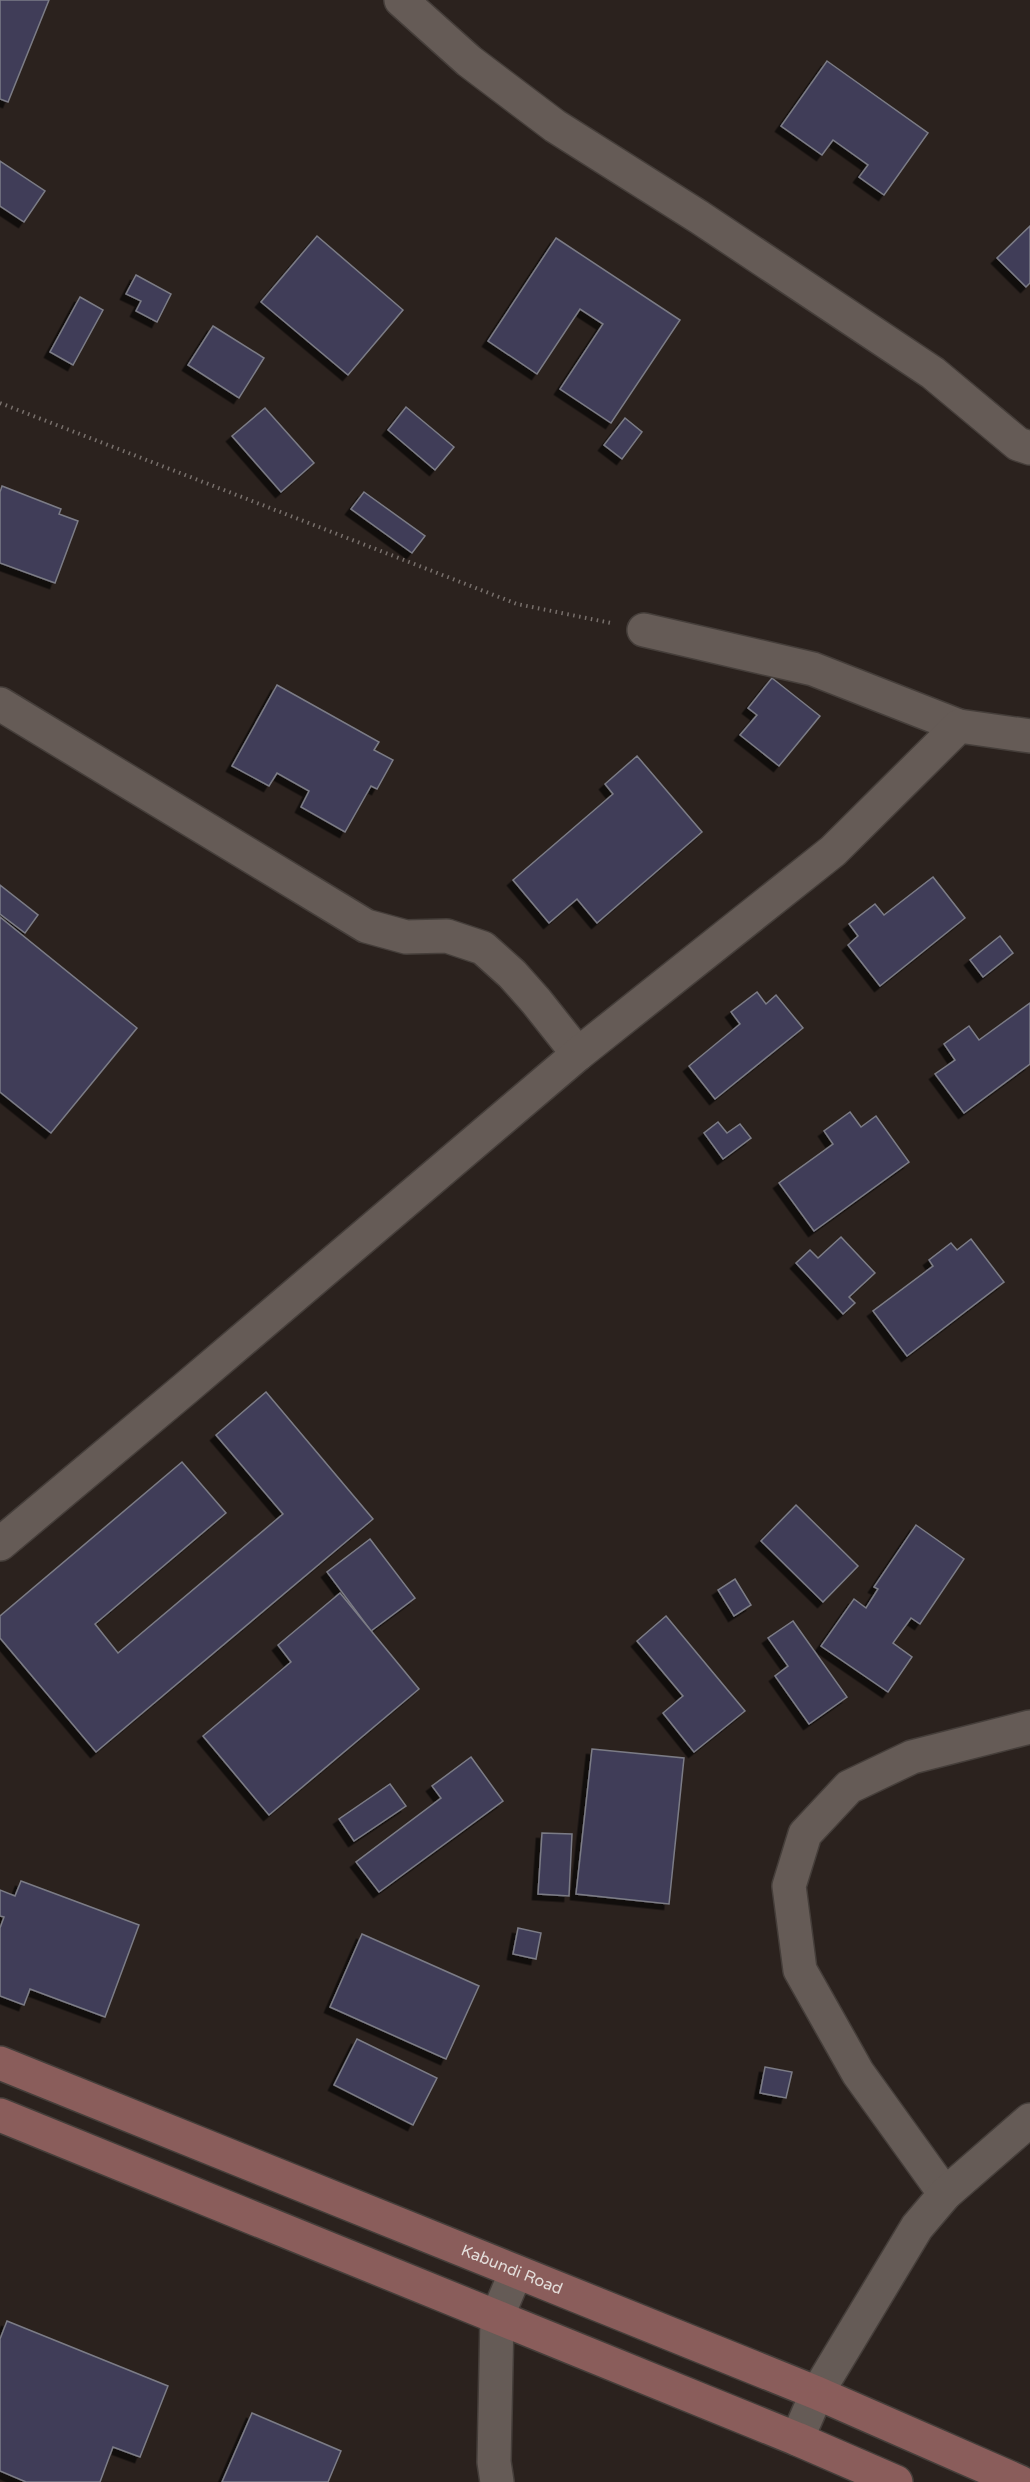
<svg xmlns="http://www.w3.org/2000/svg" width="1030" height="2482" viewBox="0 0 1030 2482" font-family="'Varela Round',sans-serif">
	<style>
		.building { fill: #3f3e58; stroke: #7c7c86; stroke-width: 1.5; filter: url(#shadow) }
		.lines { fill: none; stroke-linecap: round; stroke-linejoin: round }
		.street-casing { stroke: #453e3a; stroke-width: 36 }
		.secondary-casing { stroke: #453e3a; stroke-width: 36 }
		.path { stroke: #78706c; stroke-width: 4; stroke-dasharray: 1.5 4.5; stroke-linecap: butt }
		.street { stroke: #655b56; stroke-width: 33 }
		.secondary { stroke: #8a5d5b; stroke-width: 33 }
		.labels { text-anchor: middle; dominant-baseline: central; stroke-width: 6; stroke-linejoin: round; paint-order: stroke }
		.street-label { font-size: 16px; fill: #e3ddda; stroke: #211915 }
	</style>
	<defs>
		<filter id="shadow"><feDropShadow dx="-5.5" dy="5.5" stdDeviation="0" flood-color="#0009"/></filter>
	</defs>
	<rect width="100%" height="100%" fill="#2b221e"/>
	<g class="building">
		<polygon points="0,0 49,0 8,102 0,99"/>
		<polygon points="827,61 928,133 884,195 859,177 868,165 833,140 822,155 781,126"/>
		<polygon points="0,161 45,191 24,222 0,206"/>
		<polygon points="1030,226 1030,283 1026,287 997,258"/>
		<polygon points="317,236 403,310 348,375 261,302"/>
		<polygon points="556,238 680,320 611,423 560,389 603,324 580,309 537,374 488,341"/>
		<polygon points="136,275 171,294 157,322 136,311 141,301 126,294"/>
		<polygon points="80,297 103,310 73,365 50,352"/>
		<polygon points="213,326 264,358 239,398 188,365"/>
		<polygon points="406,407 454,447 435,470 388,430"/>
		<polygon points="265,408 314,463 281,492 232,436"/>
		<polygon points="625,418 642,432 622,459 604,445"/>
		<polygon points="2,486 61,509 59,514 78,521 55,583 0,563 0,492"/>
		<polygon points="364,492 425,536 412,553 351,509"/>
		<polygon points="772,678 820,716 779,766 740,735 757,715 748,708"/>
		<polygon points="277,685 379,742 374,750 393,760 377,789 371,786 345,832 301,807 309,791 277,773 269,786 232,766"/>
		<polygon points="637,756 702,832 597,923 577,899 549,923 513,880 613,794 605,784"/>
		<polygon points="933,877 965,918 880,986 848,945 858,936 849,924 875,904 884,915"/>
		<polygon points="0,885 38,915 25,933 0,914"/>
		<polygon points="0,917 137,1028 51,1133 0,1092"/>
		<polygon points="1000,936 1013,953 983,977 970,960"/>
		<polygon points="757,992 766,1004 776,995 803,1028 715,1099 689,1066 740,1024 731,1012"/>
		<polygon points="1030,1003 1030,1064 964,1113 935,1074 955,1060 944,1044 969,1026 979,1040"/>
		<polygon points="850,1112 861,1127 876,1116 909,1162 814,1231 779,1183 833,1144 824,1131"/>
		<polygon points="718,1122 727,1133 740,1124 751,1138 723,1159 704,1133"/>
		<polygon points="841,1237 875,1273 849,1297 855,1303 843,1314 796,1263 810,1250 818,1258"/>
		<polygon points="971,1239 1004,1282 907,1356 873,1311 933,1266 929,1260 951,1243 957,1250"/>
		<polygon points="266,1392 373,1519 96,1752 0,1638 0,1616 182,1462 226,1513 95,1624 118,1653 283,1514 216,1435"/>
		<polygon points="796,1505 858,1566 823,1602 761,1541"/>
		<polygon points="916,1525 964,1559 920,1624 911,1618 893,1643 912,1657 888,1692 821,1646 854,1599 866,1608 878,1589 874,1587"/>
		<polygon points="370,1539 415,1598 371,1631 327,1572"/>
		<polygon points="735,1579 751,1605 734,1616 718,1590"/>
		<polygon points="340,1593 419,1689 269,1815 203,1736 291,1662 278,1645"/>
		<polygon points="666,1616 745,1711 694,1752 663,1713 683,1696 637,1641"/>
		<polygon points="793,1621 847,1697 809,1724 775,1676 788,1666 768,1638"/>
		<polygon points="592,1749 684,1758 669,1904 576,1894"/>
		<polygon points="471,1757 503,1801 379,1892 356,1862 441,1798 432,1786"/>
		<polygon points="390,1784 406,1806 354,1841 339,1819"/>
		<polygon points="542,1833 572,1834 569,1896 538,1894"/>
		<polygon points="21,1881 139,1925 105,2017 30,1989 24,2005 0,1996 0,1928 4,1917 0,1916 0,1890 15,1896"/>
		<polygon points="518,1928 541,1933 536,1959 513,1954"/>
		<polygon points="362,1934 479,1986 446,2059 330,2007"/>
		<polygon points="357,2039 437,2078 413,2125 334,2085"/>
		<polygon points="765,2067 792,2072 786,2098 760,2093"/>
		<polygon points="7,2321 168,2386 140,2457 113,2447 100,2482 26,2482 0,2471 0,2339"/>
		<polygon points="252,2413 341,2451 328,2482 222,2482"/>
	</g>
	<g class="lines">
		<defs>
			<g id="street">
				<polyline points="401,0 469,61 555,126 699,217 933,373 1018,444 1030,448"/>
				<polyline points="644,630 813,669 959,726"/>
				<polyline points="0,704 366,926 406,937 447,936 483,948 512,974 536,1001 578,1054"/>
				<polyline points="0,1544 186,1388 578,1054 833,851 959,726 1030,736"/>
				<polyline points="945,2194 858,2073 800,1970 789,1886 805,1834 849,1787 912,1757 1030,1727"/>
				<polyline points="797,2439 817,2393 917,2227 945,2194 1030,2120"/>
				<polyline points="497,2482 494,2462 497,2317 516,2272"/>
			</g>
			<g id="secondary">
				<path id="s1" d="M0,2063L817,2393L1020,2482"/>
				<polyline points="0,2115 797,2439 896,2482"/>
			</g>
		</defs>
		<use href="#street" class="street-casing"/>
		<use href="#secondary" class="secondary-casing"/>
		<polyline class="path" points="0,403 517,604 611,623"/>
		<use href="#street" class="street"/>
		<use href="#secondary" class="secondary"/>
	</g>
	<g class="labels">
		<g class="street-label">
			<text stroke="none"><textPath href="#s1" startOffset="552">Kabundi Road</textPath></text>
		</g>
	</g>
</svg>
